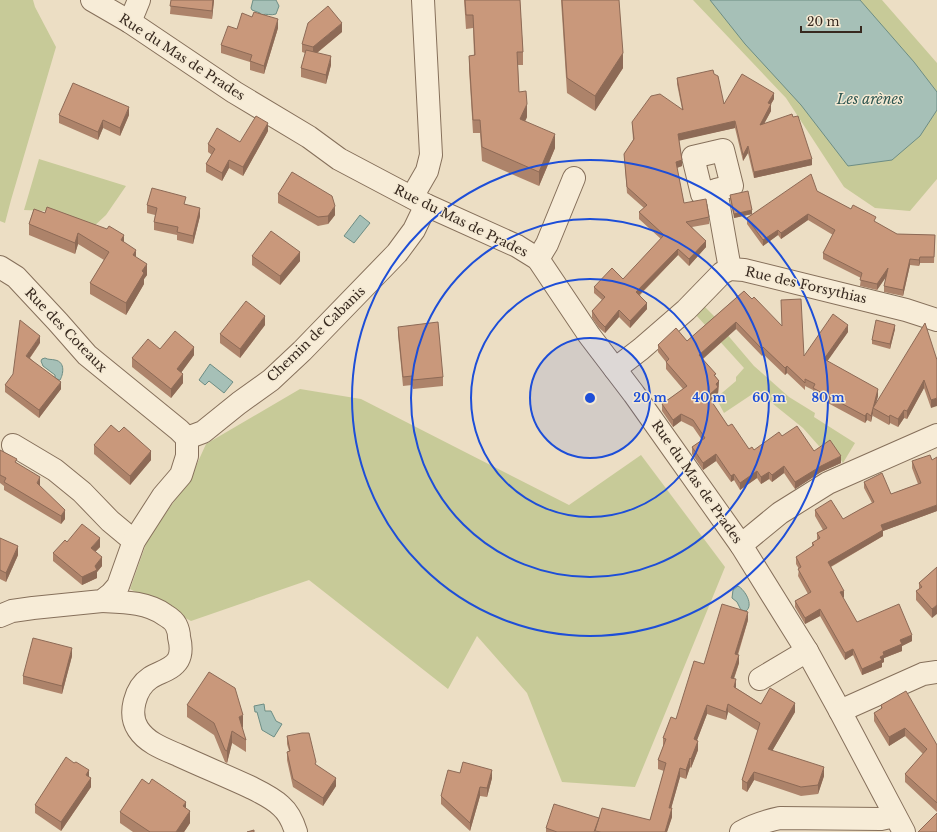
<svg xmlns="http://www.w3.org/2000/svg" width="937" height="832" viewBox="0 0 937 832" font-family="'Libre Baskerville',serif">
	<style>
		.green { fill: #c7ca98 }
		.water { fill: #a6c0b7; stroke: #6d8d84 }
		.lines { fill: none; stroke-linecap: round; stroke-linejoin: round }
		.minor-casing { stroke: #86705b; stroke-width: 24 }
		.minor { stroke: #f7ecd7; stroke-width: 22 }
		.wall { fill: #ad836a }
		.shaded-wall { fill: #8d6a56 }
		.building { fill: #c9987b; stroke: #8d6a56 }
		.ring { fill: none; stroke: #1d4ed8; stroke-width: 2 }
		.labels { text-anchor: middle; dominant-baseline: central; stroke-width: 3; stroke-linejoin: round; paint-order: stroke }
		.street-label { font-size: 13px; fill: #37291f; stroke: #f4e9d3 }
		.water-label { font-size: 14px; font-style: italic; fill: #2e5651; stroke: #f4e9d3 }
		.centre { fill: #1d4ed8; stroke: #f4e9d3; stroke-width: 2 }
		.ring-label { font-size: 12px; text-anchor: middle; font-weight: bold; fill: #1d4ed8; stroke: #f4e9d3; stroke-width: 3; stroke-linejoin: round; paint-order: stroke }
	</style>
	<rect width="100%" height="100%" fill="#ecdec4"/>
	<g class="green">
		<polygon points="0,0 33,0 35,7 56,47 11,200 5,223 0,221"/>
		<polygon points="693,0 882,0 937,63 937,179 910,211 875,208 844,187 786,98"/>
		<polygon points="39,159 126,186 106,215 92,228 45,211 24,210"/>
		<polygon points="705,307 715,317 714,319 754,366 789,397 815,413 814,417 855,443 843,463 831,445 819,446 803,428 757,391 724,413 716,398 736,381 736,377 744,368 696,315"/>
		<polygon points="300,389 361,399 569,505 641,455 725,567 635,787 562,782 527,693 477,636 448,689 309,580 191,621 130,589 147,541 192,475 206,444"/>
	</g>
	<g class="water">
		<path d="M253,0H276L279,6L276,14C271,16 266,13 262,15L260,13L252,10L251,8Z"/>
		<polygon points="710,0 860,0 914,62 937,92 937,110 920,136 892,160 848,166 801,105 745,44"/>
		<polygon points="360,215 370,223 354,243 344,236"/>
		<path d="M45,358C49,360 51,359 55,360C66,362 63,375 60,380H59L55,378V375L43,366L41,361L42,359Z"/>
		<polygon points="210,364 233,382 224,393 209,381 205,385 199,380"/>
		<path d="M738,586C745,590 754,605 746,611L741,610L737,602L732,598L733,590Z"/>
		<polygon points="264,704 265,711 271,711 276,721 282,724 274,737 262,730 257,712 255,712 254,706"/>
	</g>
	<g class="lines">
		<defs>
			<g id="minor">
				<polyline points="92,0 130,22 234,92 309,137 339,159 426,205 517,246 538,259 589,335 634,394 741,545 807,651 840,711 904,832"/>
				<polyline points="130,22 139,0"/>
				<polyline points="716,190 702,194 693,157 723,150 732,186 716,190 730,269"/>
				<polyline points="412,197 427,171 431,155 423,0"/>
				<polyline points="538,259 547,244 574,178"/>
				<polyline points="0,267 16,277 58,322 87,355 179,430 187,438"/>
				<polyline points="615,369 641,349 686,310 722,273 730,269 744,270 906,310 937,320"/>
				<polyline points="187,438 203,432 239,403 271,380 302,351 397,253 414,230 426,205"/>
				<polyline points="13,445 55,470 82,492 110,521 134,541"/>
				<polyline points="741,545 780,513 828,483 937,435"/>
				<path d="M102,601C124,602 147,602 165,615C170,618 174,621 176,625C178,629 179,633 179,637C181,645 182,653 178,660C172,670 159,672 150,678C135,688 128,714 138,729C147,743 164,749 178,755C202,766 226,776 250,787C260,792 273,798 281,806C289,813 293,822 296,832"/>
				<polyline points="0,616 12,611 33,608 102,601 111,594 118,586 134,541 163,496 181,475 187,456 187,438"/>
				<polyline points="760,679 807,651"/>
				<polyline points="840,711 923,674 937,672"/>
				<path d="M741,832C753,825 766,821 780,818L881,819L895,816"/>
			</g>
		</defs>
		<use href="#minor" class="minor-casing"/>
		<use href="#minor" class="minor"/>
	</g>
	<g class="wall">
		<polygon points="171,0 214,0 212,19 170,14"/>
		<polygon points="464,0 520,0 523,52 523,65 518,65 519,92 527,117 525,121 555,148 539,186 482,161 480,133 473,133 469,69 469,56 474,55 473,28 466,29"/>
		<polygon points="561,0 619,0 623,68 595,111 567,93"/>
		<polygon points="278,28 264,74 250,70 250,62 221,53 221,45 237,29"/>
		<polygon points="342,32 317,53 331,65 326,84 301,77 301,68 305,53 302,52 302,44"/>
		<polygon points="677,78 724,104 774,99 771,104 771,111 764,124 812,165 754,178 748,153 743,161 735,128 679,140 682,166 677,168 684,203 709,217 709,224 692,227 706,247 689,266 678,255 640,295 647,309 630,328 619,317 605,333 599,328 592,318 592,311 602,300 594,293 594,287 623,279 661,239 639,219 639,212 644,208 627,193 624,154 633,140 632,122 682,109 677,84"/>
		<polygon points="59,115 129,115 120,136 103,128 98,140 59,123"/>
		<polygon points="268,131 243,176 229,168 222,181 206,172 206,164 212,155 208,152 208,144 240,142"/>
		<polygon points="817,191 897,234 935,235 934,263 920,263 919,266 910,265 903,296 884,292 884,286 886,277 877,290 860,286 861,278 823,259 823,253 833,235 808,220 781,239 778,235 763,246 747,224 747,218 752,214 734,218 730,199 730,195 752,214"/>
		<polygon points="278,194 335,215 328,224 318,226 278,203"/>
		<polygon points="186,204 200,216 193,244 177,240 177,235 154,230 154,222 155,215 147,213 147,205"/>
		<polygon points="34,209 124,242 136,257 147,275 144,279 144,284 126,315 90,294 90,283 104,260 78,244 75,254 29,235 29,224"/>
		<polygon points="252,256 300,261 280,285 252,265"/>
		<polygon points="744,291 804,356 848,332 827,361 878,396 876,404 937,360 931,408 924,388 907,419 904,418 898,427 890,423 889,425 873,416 873,413 871,422 867,420 865,423 813,395 813,390 805,386 805,390 787,373 785,375 763,354 762,356 736,329 703,359 719,381 718,394 710,400 728,426 749,449 754,450 782,436 841,463 821,472 795,489 784,473 772,482 769,479 761,484 757,478 740,490 734,480 731,482 716,461 703,470 692,454 692,447 702,440 693,427 681,421 673,427 662,411 662,404 683,389 666,369 666,362 658,352 658,345 687,341"/>
		<polygon points="265,325 240,358 220,343 220,334"/>
		<polygon points="398,327 443,377 443,386 413,389 412,385 403,386 398,335"/>
		<polygon points="895,329 890,349 872,344 872,340"/>
		<polygon points="40,343 30,358 61,389 39,418 5,392 5,385"/>
		<polygon points="160,349 194,355 181,373 183,383 171,398 132,367 132,358"/>
		<polygon points="94,445 151,460 130,485 94,454"/>
		<polygon points="0,450 17,463 40,486 65,519 61,524 4,490 4,486 0,483"/>
		<polygon points="912,461 937,511 883,531 883,536 831,567 844,597 843,598 857,622 912,641 902,646 902,651 884,658 884,662 882,663 882,667 862,675 853,655 845,660 820,616 805,624 795,607 795,601 808,594 798,576 799,569 796,564 796,557 812,547 812,543 817,540 817,533 823,530 815,516 815,510 843,519 872,503 864,488 864,482 891,494 918,484 912,468"/>
		<polygon points="0,538 18,555 6,582 0,579"/>
		<polygon points="67,542 100,547 95,552 102,566 97,572 97,578 82,585 53,561 53,553"/>
		<polygon points="937,567 932,618 916,600 916,591 919,590 919,583"/>
		<polygon points="748,620 738,655 739,663 734,679 736,688 761,704 795,712 772,751 824,776 818,794 801,796 754,780 747,792 742,789 742,780 758,731 728,712 726,720 707,714 697,740 698,750 691,768 690,767 686,779 680,777 671,808 672,817 667,832 546,832 546,828 599,818 650,820 664,771 658,769 658,760 663,747 663,738 676,719 704,664"/>
		<polygon points="72,656 62,694 23,684 23,676"/>
		<polygon points="187,705 243,727 242,728 246,740 246,752 232,743 227,763 225,762 214,735 187,717"/>
		<polygon points="881,705 937,745 937,812 905,782 905,774 923,754 905,736 889,746 874,721 874,713 881,709"/>
		<polygon points="287,736 336,786 323,806 293,787 287,760 287,752 289,751 287,744"/>
		<polygon points="460,773 492,778 487,797 480,796 470,831 441,804 441,796"/>
		<polygon points="89,777 91,787 61,831 35,813 35,805"/>
		<polygon points="186,808 190,823 184,832 133,832 120,823 120,812"/>
	</g>
	<g class="shaded-wall">
		<polygon points="213,0 214,0 212,19 212,11"/>
		<polygon points="278,19 278,28 264,74 264,66"/>
		<polygon points="342,23 342,32 313,56 313,47"/>
		<polygon points="623,53 623,68 595,111 595,96"/>
		<polygon points="331,56 331,65 326,84 326,75"/>
		<polygon points="774,93 774,99 768,109 768,103"/>
		<polygon points="527,104 527,117 520,132 520,119"/>
		<polygon points="771,104 771,111 760,131 760,125"/>
		<polygon points="129,107 129,115 120,136 120,128"/>
		<polygon points="103,120 103,128 98,140 98,132"/>
		<polygon points="735,121 735,128 678,141 678,134"/>
		<polygon points="268,123 268,131 243,176 243,167"/>
		<polygon points="555,134 555,148 539,186 539,172"/>
		<polygon points="748,146 748,153 743,161 743,155"/>
		<polygon points="812,159 812,165 754,178 754,172"/>
		<polygon points="229,160 229,168 222,181 222,173"/>
		<polygon points="682,160 682,166 676,168 676,162"/>
		<polygon points="335,206 335,215 328,224 328,216"/>
		<polygon points="200,208 200,216 193,244 193,236"/>
		<polygon points="752,210 752,214 734,218 734,214"/>
		<polygon points="808,214 808,220 781,239 781,233"/>
		<polygon points="778,230 778,235 763,246 763,240"/>
		<polygon points="78,233 78,244 75,254 75,243"/>
		<polygon points="124,235 124,246 121,240"/>
		<polygon points="706,241 706,247 689,266 689,259"/>
		<polygon points="678,249 678,255 636,298 636,292"/>
		<polygon points="136,250 136,261 133,255"/>
		<polygon points="300,252 300,261 280,285 280,276"/>
		<polygon points="920,257 920,263 919,266 919,260"/>
		<polygon points="910,259 910,265 903,296 903,290"/>
		<polygon points="147,264 147,275 144,279 144,284 126,315 126,303 142,271"/>
		<polygon points="888,268 888,274 877,290 877,284"/>
		<polygon points="647,303 647,309 630,328 630,321"/>
		<polygon points="619,310 619,317 605,333 605,327"/>
		<polygon points="265,316 265,325 240,358 240,349"/>
		<polygon points="736,322 736,329 699,362 699,355"/>
		<polygon points="848,325 848,332 824,366 824,359"/>
		<polygon points="895,325 895,329 890,349 890,344"/>
		<polygon points="40,336 40,343 26,363 26,356"/>
		<polygon points="194,347 194,355 177,378 177,369"/>
		<polygon points="763,347 763,354 762,356 762,349"/>
		<polygon points="787,366 787,373 785,375 785,368"/>
		<polygon points="183,374 183,383 171,398 171,389"/>
		<polygon points="924,380 924,388 907,419 907,411"/>
		<polygon points="719,381 718,394 708,403 708,396 716,384"/>
		<polygon points="61,382 61,389 39,418 39,410"/>
		<polygon points="878,389 878,396 874,409 873,408 873,413 871,422 871,416"/>
		<polygon points="937,398 937,406 931,408 931,400"/>
		<polygon points="904,410 904,418 898,427 898,419"/>
		<polygon points="867,413 867,420 865,423 865,416"/>
		<polygon points="681,414 681,421 673,427 673,420"/>
		<polygon points="890,415 890,423 889,425 889,417"/>
		<polygon points="151,451 151,460 130,485 130,476"/>
		<polygon points="716,454 716,461 703,470 703,463"/>
		<polygon points="841,456 841,463 821,472 795,489 795,482 821,466"/>
		<polygon points="784,466 784,473 772,482 772,475"/>
		<polygon points="757,471 757,478 740,490 740,483"/>
		<polygon points="769,472 769,479 761,484 761,477"/>
		<polygon points="734,474 734,480 731,482 731,476"/>
		<polygon points="40,477 40,486 37,492 37,483"/>
		<polygon points="937,505 937,511 883,531 883,536 828,568 828,562 881,525"/>
		<polygon points="65,510 65,519 61,524 61,516"/>
		<polygon points="100,538 100,547 91,556 91,548"/>
		<polygon points="18,546 18,555 6,582 6,573"/>
		<polygon points="102,557 102,566 97,572 97,578 82,585 82,577 95,566"/>
		<polygon points="844,591 844,597 840,599 840,592"/>
		<polygon points="937,605 937,614 932,618 932,609"/>
		<polygon points="820,609 820,616 805,624 805,618"/>
		<polygon points="748,612 748,620 735,662 735,654"/>
		<polygon points="912,635 912,641 902,646 902,651 884,658 884,662 882,663 882,667 862,675 862,669 880,657 883,652 900,640"/>
		<polygon points="72,648 72,656 62,694 62,686"/>
		<polygon points="853,649 853,655 845,660 845,653"/>
		<polygon points="739,655 739,663 731,686 731,678"/>
		<polygon points="736,679 736,688 734,687"/>
		<polygon points="795,703 795,712 768,758 768,749"/>
		<polygon points="728,704 728,712 726,720 726,712"/>
		<polygon points="707,705 707,714 694,748 694,739"/>
		<polygon points="243,715 243,727 239,729 239,717"/>
		<polygon points="905,728 905,736 889,746 889,737"/>
		<polygon points="232,731 232,743 227,763 227,751"/>
		<polygon points="698,741 698,750 691,768 691,759"/>
		<polygon points="690,758 690,767 686,779 686,770"/>
		<polygon points="824,767 824,776 818,794 818,785"/>
		<polygon points="680,768 680,777 669,816 669,808"/>
		<polygon points="89,770 89,779 86,775"/>
		<polygon points="492,770 492,778 487,797 487,788"/>
		<polygon points="754,772 754,780 747,792 747,783"/>
		<polygon points="91,778 91,787 61,831 61,822"/>
		<polygon points="336,778 336,786 323,806 323,798"/>
		<polygon points="480,787 480,796 470,831 470,823"/>
		<polygon points="186,802 186,813 183,806"/>
		<polygon points="672,808 672,817 667,832 665,832"/>
		<polygon points="190,811 190,823 184,832 176,832"/>
	</g>
	<g class="building">
		<polygon points="171,0 213,0 212,11 170,6"/>
		<polygon points="465,0 520,0 523,52 517,52 519,92 526,91 527,104 520,119 555,134 539,172 482,147 480,120 473,120 469,56 475,55 473,15 466,15"/>
		<polygon points="562,0 619,0 623,53 595,96 567,78"/>
		<polygon points="328,6 342,23 313,47 302,44 308,23"/>
		<polygon points="254,12 278,19 264,66 250,61 252,55 221,45 228,26 237,29 242,13 252,17"/>
		<polygon points="306,50 331,56 326,75 301,68"/>
		<polygon points="713,70 714,74 718,76 724,104 742,74 774,93 768,103 771,104 760,125 792,114 793,117 798,116 812,159 754,172 748,146 743,155 735,121 678,134 682,160 676,162 684,203 706,199 709,217 686,222 706,241 689,259 678,249 636,292 647,303 630,321 619,310 605,327 599,321 592,311 605,297 594,287 612,268 623,279 664,235 639,212 647,205 627,187 624,154 634,139 632,122 651,96 660,94 683,110 677,78"/>
		<polygon points="73,83 129,107 120,128 103,120 98,132 59,115"/>
		<polygon points="256,116 268,123 243,167 229,160 222,173 206,164 215,149 208,144 217,128 240,142"/>
		<polygon points="292,172 332,196 335,206 328,216 318,217 278,194"/>
		<polygon points="811,174 817,191 851,209 853,205 876,217 874,221 897,234 935,235 934,257 920,257 919,260 910,259 903,290 884,286 888,268 877,284 860,280 862,273 823,253 835,230 808,214 781,233 778,230 763,240 747,218"/>
		<polygon points="152,188 186,197 184,204 200,208 193,236 177,232 178,227 154,222 157,208 147,205"/>
		<polygon points="748,191 752,210 734,214 730,195"/>
		<polygon points="47,207 107,229 109,226 124,235 121,240 136,250 133,255 147,264 142,271 144,273 126,303 90,283 109,252 78,233 75,243 29,224 34,209 45,213"/>
		<polygon points="271,231 300,252 280,276 252,256"/>
		<polygon points="744,291 752,299 754,297 782,326 781,300 801,299 804,356 833,314 848,325 824,359 878,389 871,416 867,413 865,416 813,388 815,384 805,379 805,383 787,366 785,368 763,347 762,349 736,322 699,355 716,374 714,375 719,381 716,384 718,387 708,396 728,426 732,424 749,449 752,447 754,450 779,432 782,436 797,426 814,451 830,440 841,456 821,466 795,482 784,466 772,475 769,472 761,477 757,471 740,483 734,474 731,476 716,454 703,463 692,447 705,438 693,420 681,414 673,420 662,404 687,386 666,362 669,359 658,345 676,328 687,341"/>
		<polygon points="246,301 265,316 240,349 220,334"/>
		<polygon points="20,320 40,336 26,356 61,382 39,410 5,385 13,374"/>
		<polygon points="876,320 895,325 890,344 872,340"/>
		<polygon points="438,322 443,377 413,380 412,376 403,377 398,327"/>
		<polygon points="925,323 937,360 937,398 931,400 924,380 907,411 904,410 898,419 890,415 889,417 873,408"/>
		<polygon points="175,331 194,347 177,369 183,374 171,389 132,358 148,339 160,349"/>
		<polygon points="111,425 119,432 124,427 151,451 130,476 94,445"/>
		<polygon points="0,450 17,459 15,462 40,477 37,483 65,510 61,516 4,482 6,478 0,475"/>
		<polygon points="930,455 932,460 937,457 937,505 881,525 883,530 828,562 844,591 840,592 857,622 899,604 912,635 900,640 902,644 883,652 884,655 880,657 882,660 862,669 853,649 845,653 820,609 805,618 795,601 811,592 798,569 801,567 796,557 814,545 812,543 820,538 817,533 827,528 815,510 831,500 843,519 859,510 874,502 864,482 882,473 891,494 921,483 912,461"/>
		<polygon points="82,524 100,538 91,548 102,557 95,566 97,570 82,577 53,553 65,540 67,542"/>
		<polygon points="0,538 18,546 6,573 0,570"/>
		<polygon points="937,567 937,605 932,609 916,591 922,587 919,583"/>
		<polygon points="722,604 748,612 735,654 739,655 731,678 736,679 734,687 761,704 770,688 795,703 768,749 824,767 818,785 801,787 754,772 747,783 742,780 760,723 728,704 726,712 707,705 694,739 698,741 691,759 690,758 686,770 680,768 669,808 672,808 665,832 601,832 595,831 602,808 650,820 666,763 658,760 666,739 663,738 671,717 676,719 694,661 704,664"/>
		<polygon points="33,638 72,648 62,686 23,676"/>
		<polygon points="209,672 235,688 243,715 239,717 246,740 232,731 227,751 225,750 214,723 187,705"/>
		<polygon points="906,691 937,745 937,803 905,774 927,749 905,728 889,737 874,713 882,708 881,705"/>
		<polygon points="302,733 309,733 316,762 315,764 336,778 323,798 293,779 287,752 290,751 287,736"/>
		<polygon points="66,757 74,763 76,762 89,770 86,775 91,778 61,822 35,805"/>
		<polygon points="463,762 492,770 487,788 480,787 470,823 441,796 448,770 460,773"/>
		<polygon points="142,779 149,784 152,779 186,802 183,806 190,811 176,832 150,832 120,812"/>
		<polygon points="554,804 599,818 594,832 557,832 546,828"/>
		<polygon points="937,813 937,832 918,832"/>
		<polygon points="254,830 254,832 247,832"/>
	</g>
	<circle cx="590" cy="398" r="60" fill="#1d4ed8" fill-opacity=".12"/>
	<g class="ring">
		<circle cx="590" cy="398" r="60"/>
		<circle cx="590" cy="398" r="119"/>
		<circle cx="590" cy="398" r="179"/>
		<circle cx="590" cy="398" r="238"/>
	</g>
	<g class="labels">
		<g class="street-label">
			<text transform="translate(182 57) rotate(33)">Rue du Mas de Prades</text>
			<text transform="translate(461 221) rotate(26)">Rue du Mas de Prades</text>
			<text transform="translate(806 285) rotate(13)">Rue des Forsythias</text>
			<text transform="translate(66 330) rotate(46)">Rue des Coteaux</text>
			<text transform="translate(316 334) rotate(-44)">Chemin de Cabanis</text>
			<text transform="translate(697 482) rotate(55)">Rue du Mas de Prades</text>
		</g>
		<g class="water-label">
			<text x="870" y="99">Les arènes</text>
		</g>
	</g>
	<circle cx="590" cy="398" r="6" class="centre"/>
	<g class="ring-label">
		<text x="650" y="402">20 m</text>
		<text x="709" y="402">40 m</text>
		<text x="769" y="402">60 m</text>
		<text x="828" y="402">80 m</text>
	</g>
	<path d="M801 26v6h60v-6" fill="none" stroke="#37291f" stroke-width="2"/>
	<text x="807" y="26" font-size="12" fill="#37291f" stroke="#f4e9d3" stroke-width="3" paint-order="stroke">20 m</text>
</svg>
